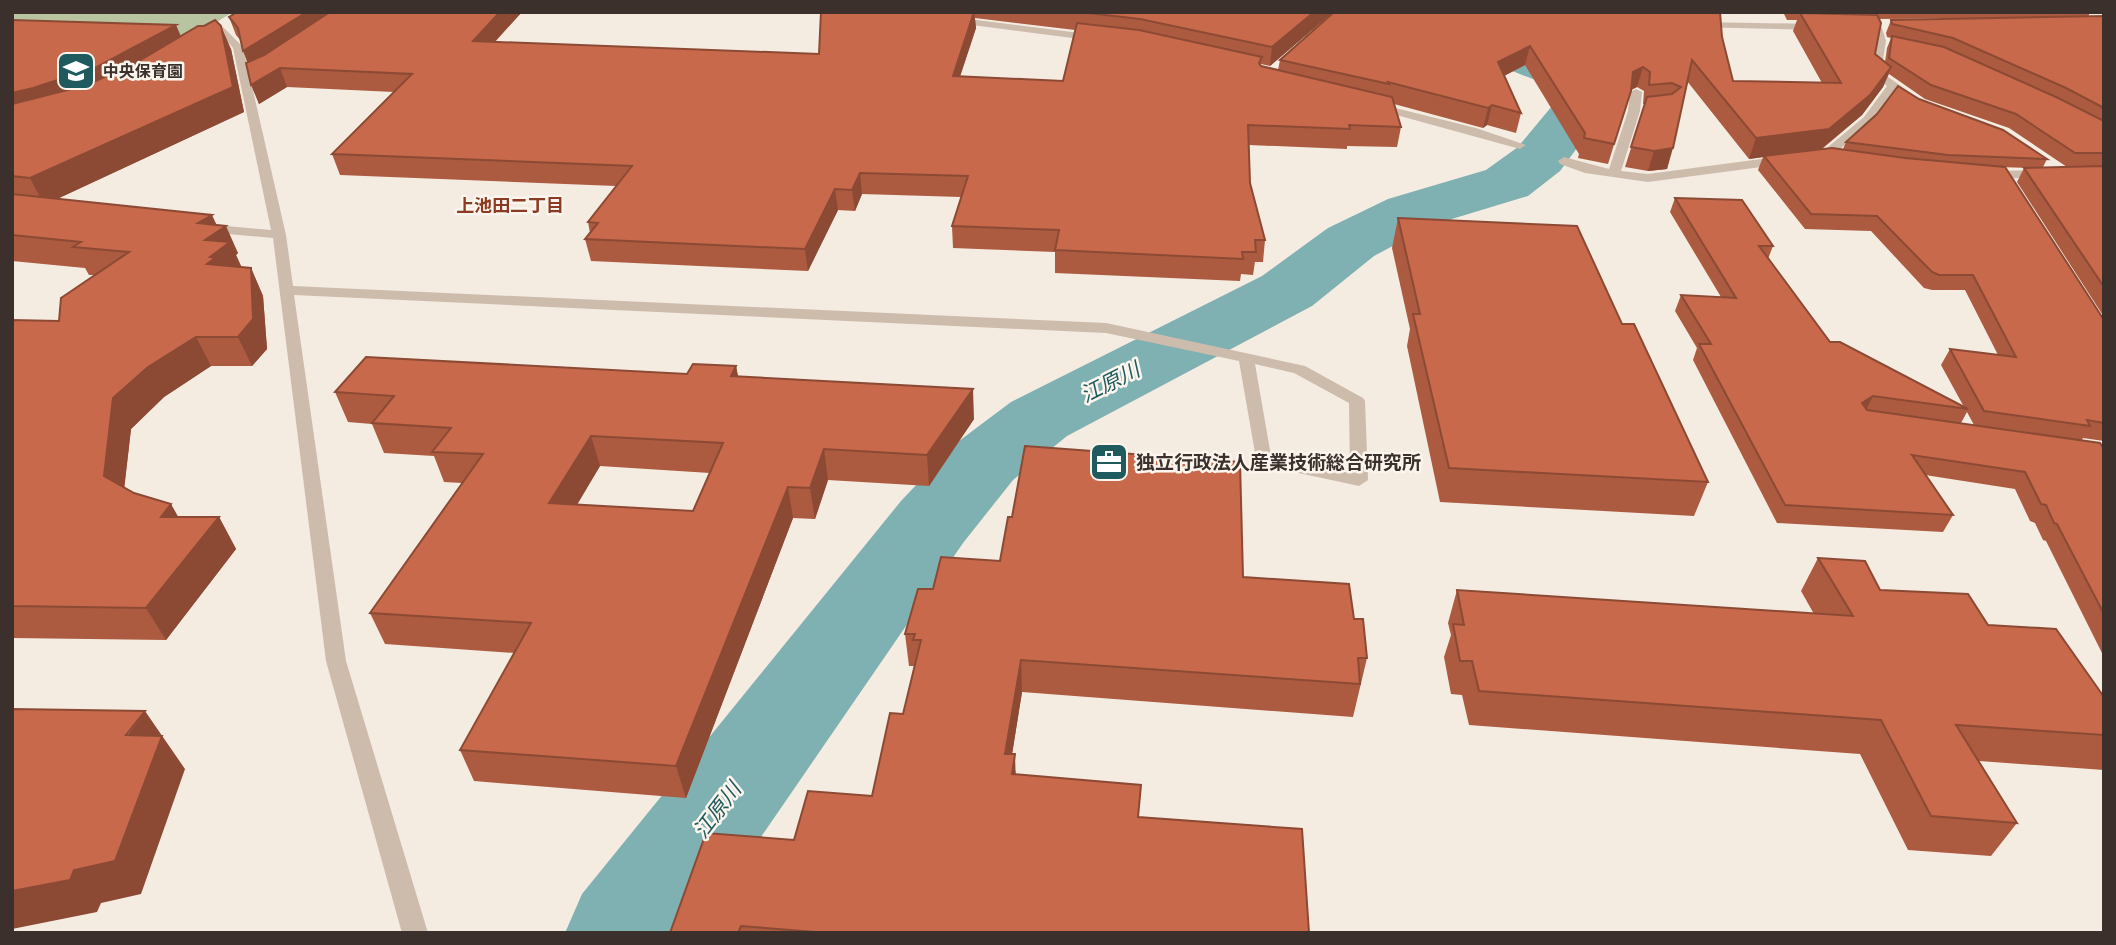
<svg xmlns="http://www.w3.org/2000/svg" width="2116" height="945" viewBox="0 0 2116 945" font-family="'Space Grotesk','Noto Sans JP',sans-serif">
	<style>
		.green { fill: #b8c4a0 }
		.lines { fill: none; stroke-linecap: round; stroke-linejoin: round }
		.river { fill: #7fb0b2; fill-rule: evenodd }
		.minor { fill: #cdbbac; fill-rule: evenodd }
		.wall { fill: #ac5a40; fill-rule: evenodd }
		.shaded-wall { fill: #8c4a34 }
		.building { fill: #c8694b; stroke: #8c4a34; stroke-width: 2; fill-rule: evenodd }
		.labels { text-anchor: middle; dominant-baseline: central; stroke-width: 5; stroke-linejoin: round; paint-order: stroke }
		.far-poi-label { font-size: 16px; font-weight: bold; fill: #3b302b; stroke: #fbf5ee; text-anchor: start }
		.far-neighbourhood-label { font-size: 18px; font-weight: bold; fill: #8c3b22; stroke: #fbf5ee }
		.poi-label { font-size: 19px; font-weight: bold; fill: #3b302b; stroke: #fbf5ee; text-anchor: start }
		.water-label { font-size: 21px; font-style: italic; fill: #1f5a5e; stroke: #fbf5ee }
	</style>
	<rect width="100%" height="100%" fill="#f4ebe1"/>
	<polygon class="green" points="12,12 233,12 174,48 12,44"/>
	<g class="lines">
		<path class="river" d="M1411,12H1466L1590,66L1612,91L1605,110L1560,171L1528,196L1432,225L1374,256L1312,306L1067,436L1013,480L963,543L695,933H565L582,894L901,501L955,444L1011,402L1262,276L1328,228L1388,199L1486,170L1518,147L1552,106L1558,93L1554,88C1516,71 1433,44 1411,12Z"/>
		<g class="minor">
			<polygon points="953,17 1096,35 1101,38 1096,41 949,22 949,18"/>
			<polygon points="1698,22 1817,24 1822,27 1817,30 1694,27 1693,25"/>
			<polygon points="1877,25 1882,28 1886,41 1881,72 1921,100 1911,102 1894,91 1872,121 1830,158 1822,158 1822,152 1864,117 1887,86 1870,73 1876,41 1872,28"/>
			<path d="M223,27L243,47L286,235L293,286L1106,323L1305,366L1363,398L1365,401L1368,480L1359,486L1257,464L1239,361L1106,333L294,295L346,661L428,933H402L326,661L273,238L205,232L198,228L205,224L271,230L233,48L218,30ZM1255,364L1294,373L1349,403L1350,473L1271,456Z"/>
			<polygon points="1636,89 1642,92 1640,111 1621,171 1648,174 1783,156 1789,160 1783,164 1648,182 1585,173 1560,164 1558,161 1564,157 1609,169 1628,111 1630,92"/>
			<polygon points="1375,103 1476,128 1526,145 1520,149 1371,108 1369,106"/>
			<polygon points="2044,170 2050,174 2048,177 1988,179 1982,175 1988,171"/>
		</g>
	</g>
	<g class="wall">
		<path d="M237,12H522L495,42L819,54L821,12H1333L1270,66L1261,64V66L1278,70L1280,60L1334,12L1722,37L1733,81L1822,83L1793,31L1797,20H1787L1783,12H2090L2088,17L2104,16V317L2017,182L2024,168H2030L1998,167L2104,320V441L2083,438L2082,440L2104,449V657L2046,541L2043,540L2035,523L2030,521L2015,489L1925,475L1953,515L1943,532L1777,523L1693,360L1697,348L1675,311L1681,295L1721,297L1670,212L1675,198L1773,246L1768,259L1830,342L1964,407L1941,365L1950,349L1998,355L1965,290H1932L1924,288L1871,231L1805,229L1758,170L1763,157L1749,159L1687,81L1667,169L1648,171L1625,167L1645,104H1643L1644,91L1637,87L1631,90L1608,164L1578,158L1579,154L1525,65L1504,76L1521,113L1516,133L1487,125L1483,128L1394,104L1401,127L1397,147L1347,146V149L1249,145L1250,183L1265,240L1263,262H1255L1253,275L1241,274L1240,281L1055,273V252L953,248L952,226L961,197L862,194L855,211L838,210L808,271L591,261L585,239L590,233L588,222L616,186L340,175L332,154L394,92L287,87L259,104L241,41L236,35L229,17ZM975,18L1075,30L1063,81L960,76L976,28ZM2002,18L1891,20L1886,33L1887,37L1891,38L1887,48L1885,62L1875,54L1879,19ZM1889,74L1925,99L2009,128L2067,167H2043L2047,159L1919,99L1846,142L1843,149H1822L1862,115L1883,87ZM1967,412L1974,425L1961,423Z"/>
		<polygon points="12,20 181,36 231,49 244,112 57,199 216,225 238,253 236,255 241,267 251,268 263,296 267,349 252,366 211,366 164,397 131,429 124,488 178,517 219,517 236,549 166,640 12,638 12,320 59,321 95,275 89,275 85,268 12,261"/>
		<polygon points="1398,218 1622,324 1708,482 1694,516 1440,502 1407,346 1410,329 1392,248"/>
		<path d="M736,366L738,377L974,419L929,486L828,480L815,519L793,518L686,798L474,781L460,750L515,653L385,644L370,613L462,483L444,482L434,456L384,453L372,424L348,422L335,392L687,374ZM600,466L710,473L693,511L577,505Z"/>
		<polygon points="1818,558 1880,590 1988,625 2104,697 2104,770 1979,761 2017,823 1991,856 1908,850 1860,754 1469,725 1462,695 1451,694 1444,657 1451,635 1448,623 1457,590 1814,614 1801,591"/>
		<polygon points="1243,577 1354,619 1367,658 1353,717 1022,692 1012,754 1016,775 1139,817 1309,933 670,933 794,840 872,796 903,714 914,666 909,666 905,634 933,589"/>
	</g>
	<g class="shaded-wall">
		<polygon points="307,12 342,12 251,70 243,51"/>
		<polygon points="500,12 522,12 478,59 473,41"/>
		<polygon points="974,12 976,28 954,95 953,76"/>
		<polygon points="1314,12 1333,12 1270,66 1272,47"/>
		<polygon points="176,25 186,48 12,120 12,93"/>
		<polygon points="221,26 231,49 244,112 44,205 30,178"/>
		<polygon points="1530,46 1525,65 1494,81 1498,62"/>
		<polygon points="1643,67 1637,87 1627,92 1633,72"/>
		<polygon points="1891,67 1883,87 1862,115 1821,149 1749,159 1756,138"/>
		<polygon points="280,68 287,87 259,104 251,85"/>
		<polygon points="1492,105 1487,125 1483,128 1488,108"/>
		<polygon points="1673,148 1667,169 1648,171 1654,151"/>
		<polygon points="860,173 862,194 855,211 852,190"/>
		<polygon points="835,189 838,210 808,271 805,249"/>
		<polygon points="212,215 219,230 226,226 238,253 236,255 243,270 207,264 198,223"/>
		<polygon points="251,268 263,296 267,349 252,366 238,337"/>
		<polygon points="196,337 211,366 164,397 131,429 122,508 104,476 113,398 148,367"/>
		<polygon points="736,366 742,396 731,376"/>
		<polygon points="973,389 974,419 929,486 927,455"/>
		<polygon points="1873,396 1865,412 1862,403"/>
		<polygon points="591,436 600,466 559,534 549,503"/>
		<polygon points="824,449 828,480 815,519 810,488"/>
		<polygon points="788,487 793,518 686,798 676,766"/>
		<polygon points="171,504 189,536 161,517"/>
		<polygon points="219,517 236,549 166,640 146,608"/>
		<polygon points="1021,660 1022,692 1007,786 1005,754"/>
		<polygon points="145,711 185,769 141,894 101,903 97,912 12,929 12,891"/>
		<polygon points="1015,754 1016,787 1012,774"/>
	</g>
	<g class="building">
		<polygon points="237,12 307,12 243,51 238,28 229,17"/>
		<polygon points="330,12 500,12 473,41 819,54 821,12 974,12 953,76 1063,81 1077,23 1139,30 1262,57 1259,63 1261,66 1392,97 1401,127 1349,125 1350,129 1248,125 1250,183 1265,240 1255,240 1256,252 1242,252 1243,259 1055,250 1059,230 952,226 968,176 860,173 852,190 835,189 805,249 585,239 598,223 588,222 632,166 332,154 412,74 280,68 251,85 246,63 264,55"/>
		<polygon points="1079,12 1314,12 1272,47 1140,19"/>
		<polygon points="1334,12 1720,12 1722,37 1733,81 1841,83 1800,13 1877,15 1881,23 1875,54 1891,67 1870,95 1829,129 1756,138 1692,60 1673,148 1654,151 1631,147 1647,97 1672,94 1681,87 1672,83 1649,85 1650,72 1643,67 1633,72 1631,91 1614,144 1584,138 1585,133 1530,46 1498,62 1521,113 1492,105 1488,108 1388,82 1389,84 1280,60"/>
		<polygon points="2104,16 2104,108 2066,88 1953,38 1892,24 1891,20"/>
		<polygon points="12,20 176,25 95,68 33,88 12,93"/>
		<polygon points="215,20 221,26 233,87 30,178 12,176 12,104 87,85 137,62 198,26 204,26"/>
		<polygon points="1892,36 1944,47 2056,97 2104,121 2104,153 2075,153 2016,114 1931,85 1889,58"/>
		<polygon points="1898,86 1919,99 2003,130 2047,159 1948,155 1846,142 1877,114"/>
		<polygon points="1832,148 1905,158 2005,167 2104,320 2104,423 2087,420 2090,426 1984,411 1950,349 2016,357 1973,275 1939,275 1932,272 1877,216 1811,214 1764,156"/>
		<polygon points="2104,166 2104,287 2024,168"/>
		<polygon points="12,194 212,215 198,223 226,226 205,240 230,242 210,257 215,258 207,264 251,268 253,319 238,337 196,337 148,367 113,398 104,476 134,493 171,504 161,517 219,517 146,608 12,606 12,320 59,321 61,298 129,252 73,247 81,242 12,235"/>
		<polygon points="1675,198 1742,200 1773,246 1759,246 1830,342 1840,342 1968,409 1873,396 1862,403 1867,410 2100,443 2104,449 2104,614 2057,524 2054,523 2046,505 2041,504 2025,472 1912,455 1953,515 1785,505 1699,344 1711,344 1681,295 1736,298"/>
		<polygon points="1398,218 1577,226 1622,324 1634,324 1708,482 1449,468 1413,314 1420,314"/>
		<path d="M366,357L687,374L693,364L736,366L731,376L973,389L927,455L824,449L810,488L788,487L676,766L460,750L531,623L370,613L483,454L432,452L451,428L372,423L394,396L335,392ZM591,436L723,443L693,511L549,503Z"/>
		<polygon points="1025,446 1240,462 1243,577 1349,584 1354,619 1363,619 1367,658 1358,658 1360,684 1021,660 1005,754 1015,754 1012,774 1141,785 1138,817 1302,829 1309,933 828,933 741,926 738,933 670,933 706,833 794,840 808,791 872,796 890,713 903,714 921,640 913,640 915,634 905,634 918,589 933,589 941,557 1000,561 1008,517 1012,517"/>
		<polygon points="1818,558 1865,561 1880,590 1968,594 1988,625 2056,629 2104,697 2104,735 1956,725 2017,823 1931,816 1881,720 1479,691 1472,661 1460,661 1453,624 1464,625 1457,590 1853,616"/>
		<polygon points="12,709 145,711 126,735 162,736 115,861 74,870 70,880 12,891"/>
	</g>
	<defs>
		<symbol id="school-square" viewBox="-11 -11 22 22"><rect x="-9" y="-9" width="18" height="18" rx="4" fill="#1f5a5e" stroke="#fbf5ee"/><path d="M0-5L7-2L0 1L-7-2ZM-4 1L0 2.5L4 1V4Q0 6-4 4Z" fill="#fff"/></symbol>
		<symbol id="office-square" viewBox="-11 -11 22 22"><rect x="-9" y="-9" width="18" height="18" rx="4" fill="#1f5a5e" stroke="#fbf5ee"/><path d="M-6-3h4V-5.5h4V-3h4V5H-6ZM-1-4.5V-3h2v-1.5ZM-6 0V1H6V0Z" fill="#fff"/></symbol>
	</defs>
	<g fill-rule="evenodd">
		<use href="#school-square" x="54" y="49" width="44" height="44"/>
		<use href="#office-square" x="1087" y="440" width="44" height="44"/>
	</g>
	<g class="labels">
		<g class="far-poi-label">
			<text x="103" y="71">中央保育園</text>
		</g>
		<g class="far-neighbourhood-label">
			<text x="510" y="205">上池田二丁目</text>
		</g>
		<g class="poi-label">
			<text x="1136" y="462">独立行政法人産業技術総合研究所</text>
		</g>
		<g class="water-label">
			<text transform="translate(1110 382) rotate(-27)">江原川</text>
			<text transform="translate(717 810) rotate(-53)">江原川</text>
		</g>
	</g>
	<rect width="2116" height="945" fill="none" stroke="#3b302b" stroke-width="28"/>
</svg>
